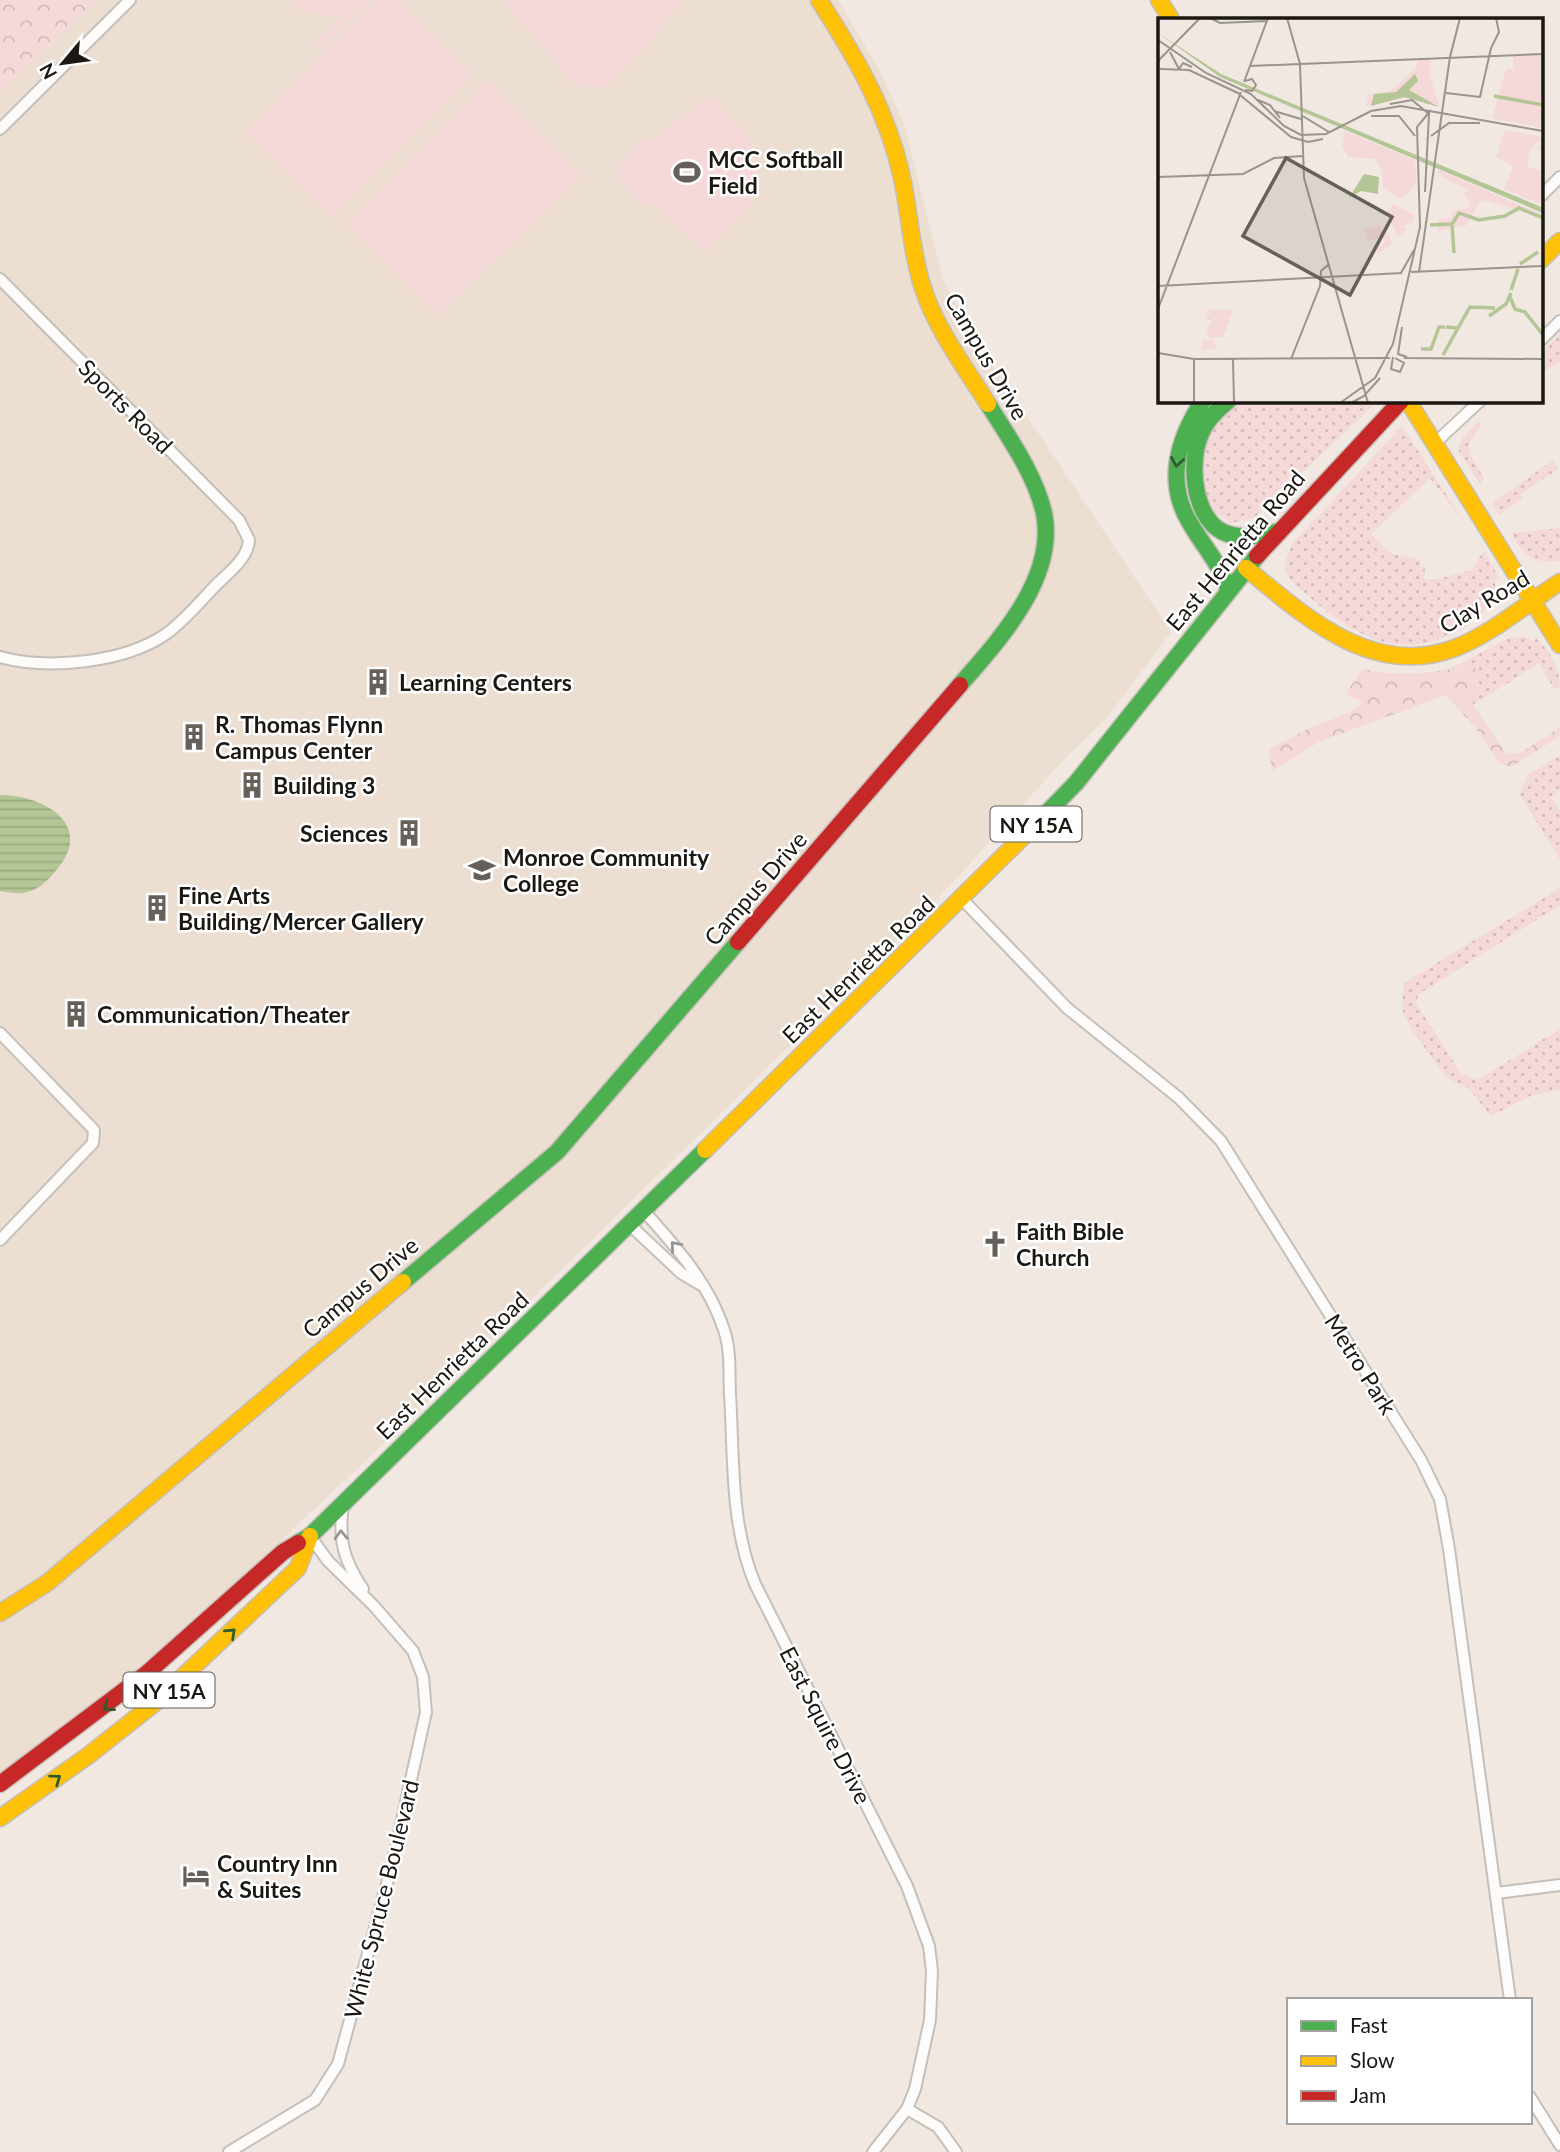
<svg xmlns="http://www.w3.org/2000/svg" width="1560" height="2152" viewBox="0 0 1560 2152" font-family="Lato,sans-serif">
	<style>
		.built { fill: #ecded0 }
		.grass { fill: url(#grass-dots) }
		.forest { fill: url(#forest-crowns) }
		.pitch { fill: #f5d9d9 }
		.water { fill: url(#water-rules) }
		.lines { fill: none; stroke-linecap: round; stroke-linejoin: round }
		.street-casing { stroke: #c5bfb9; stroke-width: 14 }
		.fast-casing { stroke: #c5bfb9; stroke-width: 19 }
		.slow-casing { stroke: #c5bfb9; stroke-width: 19 }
		.jam-casing { stroke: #c5bfb9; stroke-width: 19 }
		.street { stroke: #fdfcfa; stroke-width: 10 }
		.fast { stroke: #4caf50; stroke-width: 16 }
		.slow { stroke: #ffc107; stroke-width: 16 }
		.jam { stroke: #c62828; stroke-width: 16 }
		.oneway { stroke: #315b2e }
		.oneway2 { stroke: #979592 }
		.labels { text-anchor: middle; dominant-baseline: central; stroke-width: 5; stroke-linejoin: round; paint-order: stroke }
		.shield { fill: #fff; stroke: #5f5d59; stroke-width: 2 }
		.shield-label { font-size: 21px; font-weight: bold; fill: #1b1712 }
		.poi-label { font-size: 23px; font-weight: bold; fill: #1b1712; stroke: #fff; text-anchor: start }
		.street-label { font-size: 23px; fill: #1b1712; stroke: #fff }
		.inset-river { fill: none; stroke: #b4c696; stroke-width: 3.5 }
		.inset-road { fill: none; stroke: #9b948e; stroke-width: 2 }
		.view { fill: #66605a; fill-opacity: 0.15; stroke: #66605a; stroke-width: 3.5 }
		.inset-edge { fill: none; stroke: #1b1712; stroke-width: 3.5 }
	</style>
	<defs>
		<pattern id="grass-dots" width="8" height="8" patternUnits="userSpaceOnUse" patternTransform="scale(1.75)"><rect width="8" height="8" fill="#f5d9d9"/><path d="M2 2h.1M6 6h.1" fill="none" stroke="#d1bab9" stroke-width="1.8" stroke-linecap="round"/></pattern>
		<pattern id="forest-crowns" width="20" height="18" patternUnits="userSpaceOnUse" patternTransform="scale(1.75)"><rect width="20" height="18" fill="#f5d9d9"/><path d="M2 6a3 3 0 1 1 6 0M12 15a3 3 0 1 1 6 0" fill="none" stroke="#d1bab9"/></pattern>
		<pattern id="water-rules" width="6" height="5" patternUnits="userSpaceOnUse" patternTransform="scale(1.75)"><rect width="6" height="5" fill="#b4c696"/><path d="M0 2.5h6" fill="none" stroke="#9aa980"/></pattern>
	</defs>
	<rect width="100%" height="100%" fill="#f0e8e1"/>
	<polygon class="built" points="97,0 838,0 880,71 905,126 942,278 980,346 1171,632 1106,719 1067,756 924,914 398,1430 200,1617 118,1687 0,1772 0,93"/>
	<g class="grass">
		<polygon points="1560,334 1560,362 1541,374 1541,353"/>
		<path d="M1237,401H1378L1254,518L1231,523C1225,519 1216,515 1213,510C1193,478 1200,417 1237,401Z"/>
		<path d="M1479,421L1482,424C1461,449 1469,452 1484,478L1480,484L1458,449L1462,438Z"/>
		<path d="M1402,426L1466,525L1430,478L1371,534L1392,554L1421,560L1420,567H1425L1424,579L1434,580L1471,570L1484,551L1499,578L1495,579V588L1499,589V593C1481,619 1453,639 1420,644C1376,651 1336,621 1306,594C1297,586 1285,578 1285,565C1285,559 1290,550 1292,544Z"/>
		<polygon points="1553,460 1558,469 1521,494 1523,498 1499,515 1492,504"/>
		<path d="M1560,528V561C1533,564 1524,556 1511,533Z"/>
		<path d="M1524,637L1534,641L1536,638C1550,651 1560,668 1560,687L1554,689L1539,663L1473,705V666L1450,669L1509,638Z"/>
		<polygon points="1560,755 1560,790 1551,797 1560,811 1560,859 1520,795 1527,776"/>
		<polygon points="1560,888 1560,905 1419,994 1416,1003 1461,1074 1477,1080 1560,1029 1560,1089 1530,1096 1491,1116 1469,1089 1447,1078 1411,1029 1402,1009 1404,983"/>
	</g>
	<g class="forest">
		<polygon points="0,0 97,0 0,93"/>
		<path d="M1473,666L1479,675L1473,705L1506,753L1519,754L1560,727V736L1512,767L1500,764L1477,730L1446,695L1319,742L1272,771L1269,749L1314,726L1349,713L1363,702L1345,694L1363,669C1404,679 1433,671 1473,666Z"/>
	</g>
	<g class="pitch">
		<path d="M287,0H369L320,51L314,43L343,14C322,17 302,16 287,0Z"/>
		<polygon points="375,0 399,0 473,74 332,217 246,131"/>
		<polygon points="502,0 683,0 660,30 607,87 576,86"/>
		<polygon points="488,80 582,175 437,316 346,223"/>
		<polygon points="711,95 749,139 757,167 750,206 706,251 648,201 642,205 618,178 620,163 646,137 651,141"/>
	</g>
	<path class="water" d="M0,795C46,795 98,827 53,874C45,883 39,889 27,892C19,895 9,892 0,891Z"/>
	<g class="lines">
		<defs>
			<g id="street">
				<polyline points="0,129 130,0"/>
				<polyline points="1541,196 1560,177"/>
				<path d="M0,279L239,520L249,540C248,559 228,573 215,586C200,602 184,621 166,634C124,663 48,670 0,657"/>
				<polyline points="1541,340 1560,321"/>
				<polyline points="1435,443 1480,401"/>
				<polyline points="962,899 1067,1008 1179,1098 1221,1141 1421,1460 1440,1499 1449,1549 1510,2000"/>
				<polyline points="0,1033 94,1130 93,1143 0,1240"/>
				<path d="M644,1211C676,1247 709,1283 724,1330C731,1350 729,1373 730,1394C734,1458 730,1524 755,1584L907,1886L929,1946L932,1971L930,2020L915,2089L907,2109L873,2152"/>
				<polyline points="630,1225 681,1273 701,1285"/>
				<path d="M343,1506C338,1540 344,1561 363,1589"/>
				<polyline points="1497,1893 1560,1885"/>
				<polyline points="1530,2097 1560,2145"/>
				<polyline points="907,2109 938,2127 956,2152"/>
				<polyline points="229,2152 315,2100 338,2064 392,1865 426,1712 423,1677 413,1651 374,1606 328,1561 310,1536"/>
			</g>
			<g id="fast">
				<path d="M1203,401C1178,438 1165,482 1190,523C1203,546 1220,563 1228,589"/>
				<path d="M1228,401C1217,410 1206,420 1201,434C1188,462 1193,523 1228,534C1243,539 1261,535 1276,532"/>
				<path d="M960,685C999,640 1057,578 1044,513C1035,474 1009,438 988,404"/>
				<polyline points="1038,822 1076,783 1257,556"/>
				<polyline points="403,1282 557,1152 738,942"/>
				<polyline points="298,1543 310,1536 705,1150"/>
			</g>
			<g id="slow">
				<path d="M819,0C855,56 888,112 902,178C910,214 911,252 923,288C935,327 966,369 988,404"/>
				<polyline points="1159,0 1171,19"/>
				<polyline points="1541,260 1560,241"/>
				<polyline points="1408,401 1560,645"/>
				<path d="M1246,568C1305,617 1373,679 1455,648C1493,633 1526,604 1560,582"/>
				<polyline points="705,1150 1038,822"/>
				<polyline points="0,1613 47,1583 403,1282"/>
				<polyline points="0,1818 89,1755 156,1702 298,1568 310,1536"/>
			</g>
			<g id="jam">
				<polyline points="1257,556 1401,401"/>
				<polyline points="738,942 960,685"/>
				<polyline points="0,1784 146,1674 283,1552 298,1543"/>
			</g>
		</defs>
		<use href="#street" class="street-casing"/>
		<use href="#fast" class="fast-casing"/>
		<use href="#slow" class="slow-casing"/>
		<use href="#jam" class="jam-casing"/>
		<use href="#street" class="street"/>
		<use href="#fast" class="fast"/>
		<use href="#slow" class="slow"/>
		<use href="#jam" class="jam"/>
	</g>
	<defs><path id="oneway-chevron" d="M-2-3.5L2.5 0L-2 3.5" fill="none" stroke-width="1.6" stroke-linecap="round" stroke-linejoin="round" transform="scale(1.75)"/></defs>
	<g class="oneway">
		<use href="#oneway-chevron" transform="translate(1177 462) rotate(99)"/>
		<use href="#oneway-chevron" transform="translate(231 1633) rotate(-43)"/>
		<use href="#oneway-chevron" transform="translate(108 1707) rotate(142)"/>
		<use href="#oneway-chevron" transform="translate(56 1779) rotate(-36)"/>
	</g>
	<g class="oneway2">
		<use href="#oneway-chevron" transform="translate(675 1246) rotate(-131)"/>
		<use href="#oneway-chevron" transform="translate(341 1535) rotate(-92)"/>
	</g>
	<defs>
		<symbol id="stadium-bare" viewBox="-9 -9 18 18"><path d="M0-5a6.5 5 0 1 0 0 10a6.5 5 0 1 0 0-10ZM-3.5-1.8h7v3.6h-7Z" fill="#66605a" stroke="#fff" stroke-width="2.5" paint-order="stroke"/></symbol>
		<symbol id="building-bare" viewBox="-9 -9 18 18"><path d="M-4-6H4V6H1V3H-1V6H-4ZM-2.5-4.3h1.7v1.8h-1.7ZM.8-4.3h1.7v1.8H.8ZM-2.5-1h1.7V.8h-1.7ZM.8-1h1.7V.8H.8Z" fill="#66605a" stroke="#fff" stroke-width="2.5" paint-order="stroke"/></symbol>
		<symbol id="university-bare" viewBox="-9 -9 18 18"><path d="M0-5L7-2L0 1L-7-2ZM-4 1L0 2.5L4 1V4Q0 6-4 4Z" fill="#66605a" stroke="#fff" stroke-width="2.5" paint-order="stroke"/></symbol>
		<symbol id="church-bare" viewBox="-9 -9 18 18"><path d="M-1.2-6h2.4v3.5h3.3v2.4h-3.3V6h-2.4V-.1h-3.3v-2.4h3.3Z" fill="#66605a" stroke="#fff" stroke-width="2.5" paint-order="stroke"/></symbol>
		<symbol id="hotel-bare" viewBox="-9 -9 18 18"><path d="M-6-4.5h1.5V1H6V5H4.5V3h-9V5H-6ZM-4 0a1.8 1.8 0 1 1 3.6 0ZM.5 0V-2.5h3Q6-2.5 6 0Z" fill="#66605a" stroke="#fff" stroke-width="2.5" paint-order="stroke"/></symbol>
	</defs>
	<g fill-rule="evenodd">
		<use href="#stadium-bare" x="668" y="153" width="38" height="38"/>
		<use href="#building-bare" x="359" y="663" width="38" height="38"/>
		<use href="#building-bare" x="175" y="718" width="38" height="38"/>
		<use href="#building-bare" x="233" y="766" width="38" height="38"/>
		<use href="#building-bare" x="390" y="814" width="38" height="38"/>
		<use href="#university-bare" x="463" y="851" width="38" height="38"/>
		<use href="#building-bare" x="138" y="889" width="38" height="38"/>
		<use href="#building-bare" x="57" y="995" width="38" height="38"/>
		<use href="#church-bare" x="976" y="1225" width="38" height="38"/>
		<use href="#hotel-bare" x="177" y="1857" width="38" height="38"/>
	</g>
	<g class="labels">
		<g class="shield">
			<rect x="990.5" y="806.5" width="91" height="35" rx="5"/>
			<rect x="123.5" y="1672.5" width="91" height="35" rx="5"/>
		</g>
		<g class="shield-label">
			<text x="1036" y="824">NY 15A</text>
			<text x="169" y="1690">NY 15A</text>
		</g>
		<g class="poi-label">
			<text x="708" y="159">MCC Softball<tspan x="708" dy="26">Field</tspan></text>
			<text x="399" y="682">Learning Centers</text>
			<text x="215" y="724">R. Thomas Flynn<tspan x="215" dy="26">Campus Center</tspan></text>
			<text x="273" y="785">Building 3</text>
			<text x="388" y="833" text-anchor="end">Sciences</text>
			<text x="503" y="857">Monroe Community<tspan x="503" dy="26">College</tspan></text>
			<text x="178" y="895">Fine Arts<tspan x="178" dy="26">Building/Mercer Gallery</tspan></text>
			<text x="97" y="1014">Communication/Theater</text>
			<text x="1016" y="1231">Faith Bible<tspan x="1016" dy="26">Church</tspan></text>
			<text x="217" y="1863">Country Inn<tspan x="217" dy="26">&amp; Suites</tspan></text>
		</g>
		<g class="street-label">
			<text transform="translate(987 356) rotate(60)">Campus Drive</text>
			<text transform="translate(126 406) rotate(45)">Sports Road</text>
			<text transform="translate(1235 550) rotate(-50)">East Henrietta Road</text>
			<text transform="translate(1484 601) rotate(-31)">Clay Road</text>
			<text transform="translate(755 888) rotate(-49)">Campus Drive</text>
			<text transform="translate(858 969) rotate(-44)">East Henrietta Road</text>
			<text transform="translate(360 1287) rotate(-40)">Campus Drive</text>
			<text transform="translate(1361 1364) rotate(58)">Metro Park</text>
			<text transform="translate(452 1365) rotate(-44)">East Henrietta Road</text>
			<text transform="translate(826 1725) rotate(63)">East Squire Drive</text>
			<text transform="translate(381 1899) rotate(-76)">White Spruce Boulevard</text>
		</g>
	</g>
	<g transform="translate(1158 18)">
		<rect width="385" height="385" fill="#f0e8e1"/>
		<path d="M355,38H363L357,82L385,86V110L334,100L348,51H355ZM76,291L65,319L54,320L59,330L44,332V323L53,322L48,315L54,302H48V296L54,295L49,292Z" fill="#f5d9d9"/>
		<path d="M385,36V86L357,82L363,37ZM262,41H273L271,56L282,89L248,80L208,88L210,76L230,74L257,52ZM347,112L385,119V135L379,131L384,125L379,124L372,132L369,149L385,153V187L346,171L355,148L338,139ZM187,113L257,142L258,164L253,172L242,181L225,170L223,150L217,141L190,139L184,127ZM281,152L385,197V201L328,182L322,184L309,207L280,213L281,201L294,200V193L310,190L312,185L304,174L312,173L279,156ZM235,186L256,197V204L245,208L248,212L240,219L229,195Z" fill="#f5d9d9"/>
		<path d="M221,208L224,215H231L234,226L220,236L214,227L226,226L225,219L210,223L207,212Z" fill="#f5d9d9"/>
		<path d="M0,15L63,56L374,185L385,190V195L62,59ZM257,56L260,63L251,72L281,89L246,79L213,88L216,76L238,74ZM206,156L221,159L220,176L203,173L191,180Z" fill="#b4c696"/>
		<path class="inset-river" d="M336,78L385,87M294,206L296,235M272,207L294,206L301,195L321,202L347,198L361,190L385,200M362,246L380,234M353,272L360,251M352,279L357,291L367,294L385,317M331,298L348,286L353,275M300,310L312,289L337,290M263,331H273L281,309H287M285,337L300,310L288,309"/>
		<path class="inset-road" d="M52,0L62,5L109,3M129,0L142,46L146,160L210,385M0,22L48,55L93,76L126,108L143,117L168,116L213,93L243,88L385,113M12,34L21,51L25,45L34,49M0,43L42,0M92,48L385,36M2,51L31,52L82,76M86,64L110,0M87,72L94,73L98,67L94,61L87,63M288,75L322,79L333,30L341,14L338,0M82,77L133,119L150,124L165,121M100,82L112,87L122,100M232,86L254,82L271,96L267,174M116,93L143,101M143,97L171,114M213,98H241L257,118M273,118L291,105H322M0,159L85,156L116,140L145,138M253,254L385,248M261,254L292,39L302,0M243,255L256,232M0,268L244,255M0,291L83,74M244,309L240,336L249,339M0,335L36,341L232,340M235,339L233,351L242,354L246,345L237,340M246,340L385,341M36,341V385M75,341L76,385M133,341L162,268L163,253L171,246M182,385L217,360L235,326L262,209L259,109L273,92M193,385L206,378L222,360"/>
		<path class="view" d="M128,140L234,199L192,277L85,218Z"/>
		<rect width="385" height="385" class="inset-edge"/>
	</g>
	<rect x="1287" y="1998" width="245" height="126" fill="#ffffff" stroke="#a4a2a0" stroke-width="2"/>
	<rect x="1301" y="2021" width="35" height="10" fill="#4caf50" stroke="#a4a2a0" stroke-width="2"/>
	<text x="1350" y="2033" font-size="21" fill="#1b1712">Fast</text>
	<rect x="1301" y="2056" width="35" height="10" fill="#ffc107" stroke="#a4a2a0" stroke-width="2"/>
	<text x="1350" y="2068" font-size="21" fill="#1b1712">Slow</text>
	<rect x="1301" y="2091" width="35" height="10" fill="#c62828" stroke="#a4a2a0" stroke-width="2"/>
	<text x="1350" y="2103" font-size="21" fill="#1b1712">Jam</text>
	<g transform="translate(63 63) rotate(241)" stroke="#ffffff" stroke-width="5" paint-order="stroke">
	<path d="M0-5L12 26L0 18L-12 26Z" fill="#1b1712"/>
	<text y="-10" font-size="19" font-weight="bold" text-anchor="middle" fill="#1b1712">N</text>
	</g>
</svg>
